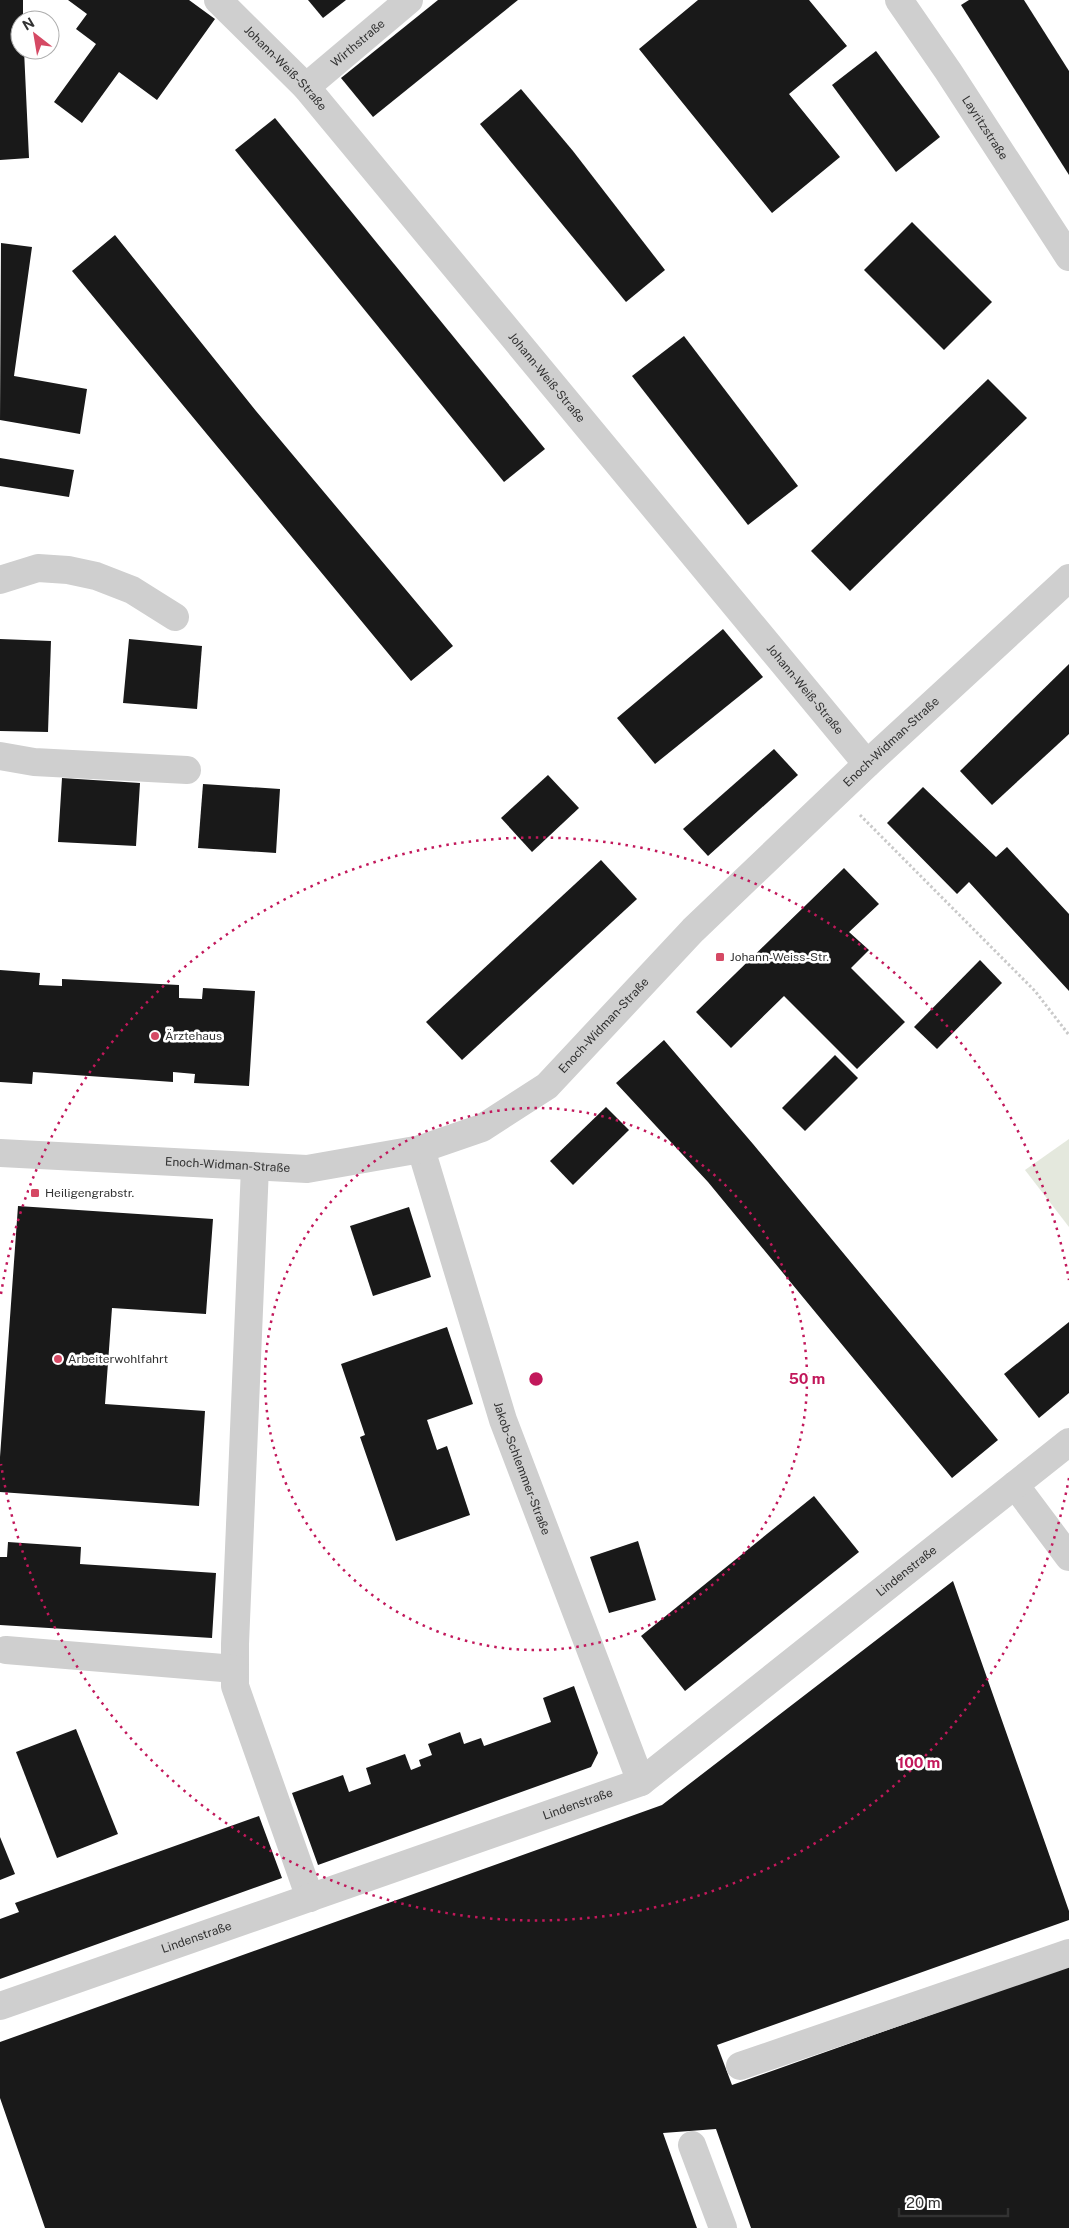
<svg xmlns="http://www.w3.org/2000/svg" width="1069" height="2228" viewBox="0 0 1069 2228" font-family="'Public Sans',sans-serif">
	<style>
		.green { fill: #e4e8dd }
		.building { fill: #191919 }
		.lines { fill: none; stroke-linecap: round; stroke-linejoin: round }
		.path { stroke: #c9c9c9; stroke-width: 3; stroke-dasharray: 2.5 2.5; stroke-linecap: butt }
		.minor { stroke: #cfcfcf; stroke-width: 28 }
		.ring { fill: none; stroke: #c2185b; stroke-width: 2.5; stroke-dasharray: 2.5 5 }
		.poi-dot { fill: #d54964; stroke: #fff; stroke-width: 2 }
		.labels { text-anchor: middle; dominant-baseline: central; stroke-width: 5; stroke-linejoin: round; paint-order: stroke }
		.street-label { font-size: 12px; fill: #323232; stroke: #fff }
		.poi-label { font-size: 12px; fill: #323232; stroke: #fff; text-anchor: start }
		.centre { fill: #c2185b; stroke: #fff; stroke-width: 2.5 }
		.ring-label { font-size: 15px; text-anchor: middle; font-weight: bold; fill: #c2185b; stroke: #fff; stroke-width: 5; stroke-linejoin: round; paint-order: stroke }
	</style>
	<rect width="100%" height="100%" fill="#fff"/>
	<polygon class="green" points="1069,1139 1069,1227 1025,1170"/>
	<g class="building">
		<polygon points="0,0 23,0 23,20 20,20 20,50 24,50 29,158 0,160"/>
		<polygon points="68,0 189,0 215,19 157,100 119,72 82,123 54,102 96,44 76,29 87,14"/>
		<polygon points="308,0 346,0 323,18"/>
		<polygon points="438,0 518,0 373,117 341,78"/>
		<polygon points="698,0 809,0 847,46 789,94 840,157 772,213 639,49"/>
		<polygon points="969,0 1024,0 1069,71 1069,175 961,5"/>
		<polygon points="876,51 940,137 896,172 832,85"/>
		<polygon points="521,89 573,151 665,270 626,302 480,124"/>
		<polygon points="275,118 545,449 504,482 235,150"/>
		<polygon points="912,222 992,302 944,350 864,270"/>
		<polygon points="115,235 256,411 453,646 411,681 72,271"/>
		<polygon points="1,243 32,247 14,376 87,389 80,434 0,420"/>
		<polygon points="684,336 798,486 748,525 632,376"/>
		<polygon points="988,379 1027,418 850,591 811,551"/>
		<polygon points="0,458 74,470 69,497 0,486"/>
		<polygon points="723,629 763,677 655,764 617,718"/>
		<polygon points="0,639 51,641 48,732 0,731"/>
		<polygon points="129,639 202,646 197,709 123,703"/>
		<polygon points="1069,664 1069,734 992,805 960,771"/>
		<polygon points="774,749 798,775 708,856 683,829"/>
		<polygon points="548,775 579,808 532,852 501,818"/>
		<polygon points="62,778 140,783 136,846 58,842"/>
		<polygon points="203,784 280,789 276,853 198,848"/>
		<polygon points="923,787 996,857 1007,847 1069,914 1069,991 969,882 957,894 887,823"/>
		<polygon points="601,860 637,899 462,1060 426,1022"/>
		<polygon points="844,868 879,904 849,932 869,950 851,968 905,1022 857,1069 784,996 731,1048 696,1012"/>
		<polygon points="980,960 1002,983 937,1049 914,1027"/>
		<polygon points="0,970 40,973 39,985 62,986 62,979 179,985 179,998 202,999 203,988 255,991 249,1086 194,1083 195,1074 173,1072 173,1082 33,1072 32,1084 0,1082"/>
		<polygon points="664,1040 753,1144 998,1440 952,1478 708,1182 616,1083"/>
		<polygon points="835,1055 858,1078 805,1131 782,1108"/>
		<polygon points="606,1107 629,1130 573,1185 550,1161"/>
		<polygon points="18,1206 213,1219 206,1314 112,1308 105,1404 205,1411 199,1506 0,1492 0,1457"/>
		<polygon points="409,1207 431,1277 373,1296 350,1226"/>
		<polygon points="1069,1322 1069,1393 1039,1418 1004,1374"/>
		<polygon points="447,1327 473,1404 427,1420 437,1450 447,1446 470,1515 396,1541 360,1437 365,1435 341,1364"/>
		<polygon points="814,1496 859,1552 685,1691 641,1636"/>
		<polygon points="638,1541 656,1600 609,1613 590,1557"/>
		<polygon points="8,1542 81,1547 80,1564 216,1573 212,1638 0,1625 0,1557 7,1557"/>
		<polygon points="953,1581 1069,1911 1069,1920 717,2045 732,2085 1069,1966 1069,2228 751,2228 716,2129 663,2133 697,2228 45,2228 0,2098 0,2042 662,1805"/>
		<polygon points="574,1686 598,1753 591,1767 318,1865 292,1793 343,1775 349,1792 371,1784 366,1768 405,1754 411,1770 421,1766 419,1760 432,1755 428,1744 460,1732 464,1744 481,1738 484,1746 551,1722 543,1698"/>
		<polygon points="76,1729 118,1834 57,1858 16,1752"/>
		<polygon points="259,1816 282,1878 0,1979 0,1919 19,1912 15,1903"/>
		<polygon points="0,1837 15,1874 0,1880"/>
	</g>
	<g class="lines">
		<polyline class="path" points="860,815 1035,991 1069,1035"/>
		<g class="minor">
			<path id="s1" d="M218,0L306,87L867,764"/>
			<path id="s2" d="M899,0L948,71L1069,257"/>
			<path id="s3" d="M306,87L409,0"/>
			<polyline points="0,580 38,568 68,570 96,576 132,590 175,617"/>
			<polyline points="0,756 34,762 187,770"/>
			<path id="s4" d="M421,1149L503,1420L641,1782"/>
			<path id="s5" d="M0,1153L307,1169L421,1149L482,1128L547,1086L693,930L867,764L1069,578"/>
			<polyline points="255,1167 235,1644 235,1686 310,1898"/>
			<polyline points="1015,1485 1069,1557"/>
			<polyline points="6,1650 235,1669"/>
			<path id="s6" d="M0,2006L641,1782L1069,1442"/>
			<polyline points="740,2066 1069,1953"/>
			<polyline points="692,2145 723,2228"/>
		</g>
	</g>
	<g class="ring">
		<circle cx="536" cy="1379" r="271"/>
		<path d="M1069 1478A542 542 0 0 1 1 1464M1 1294A542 542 0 0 1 1069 1280"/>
	</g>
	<g class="poi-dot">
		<rect x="715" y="952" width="10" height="10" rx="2.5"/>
		<circle cx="155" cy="1036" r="5"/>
		<rect x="30" y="1188" width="10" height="10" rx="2.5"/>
		<circle cx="58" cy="1359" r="5"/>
	</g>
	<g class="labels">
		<g class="street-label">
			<text stroke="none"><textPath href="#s3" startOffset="68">Wirthstraße</textPath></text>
			<text stroke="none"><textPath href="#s1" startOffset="96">Johann-Weiß-Straße</textPath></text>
			<text stroke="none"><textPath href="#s2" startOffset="154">Layritzstraße</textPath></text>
			<text stroke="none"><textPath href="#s1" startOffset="501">Johann-Weiß-Straße</textPath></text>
			<text stroke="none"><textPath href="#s1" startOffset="906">Johann-Weiß-Straße</textPath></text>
			<text stroke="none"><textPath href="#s5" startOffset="1052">Enoch-Widman-Straße</textPath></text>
			<text stroke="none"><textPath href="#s5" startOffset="648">Enoch-Widman-Straße</textPath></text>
			<text stroke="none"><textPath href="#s5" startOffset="228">Enoch-Widman-Straße</textPath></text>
			<text stroke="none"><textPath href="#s4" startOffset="335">Jakob-Schlemmer-Straße</textPath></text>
			<text stroke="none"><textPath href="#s6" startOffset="1018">Lindenstraße</textPath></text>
			<text stroke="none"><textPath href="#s6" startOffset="612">Lindenstraße</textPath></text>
			<text stroke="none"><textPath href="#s6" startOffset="208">Lindenstraße</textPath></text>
		</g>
		<g class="poi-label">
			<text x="730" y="957">Johann-Weiss-Str.</text>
			<text x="165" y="1036">Ärztehaus</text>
			<text x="45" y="1193">Heiligengrabstr.</text>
			<text x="68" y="1359">Arbeiterwohlfahrt</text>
		</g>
	</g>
	<circle cx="536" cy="1379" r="8" class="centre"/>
	<g class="ring-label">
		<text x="807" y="1384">50 m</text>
		<text x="919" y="1768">100 m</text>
	</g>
	<g transform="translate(35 35) rotate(329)"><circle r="24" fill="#ffffff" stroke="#adadad"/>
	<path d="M0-4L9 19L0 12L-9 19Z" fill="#d54964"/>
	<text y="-8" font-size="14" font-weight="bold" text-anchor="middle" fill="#323232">N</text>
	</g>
	<path d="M899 2208v8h109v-8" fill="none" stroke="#323232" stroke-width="2.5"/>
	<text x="906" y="2208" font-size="15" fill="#323232" stroke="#ffffff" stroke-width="4" paint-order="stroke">20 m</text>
</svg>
